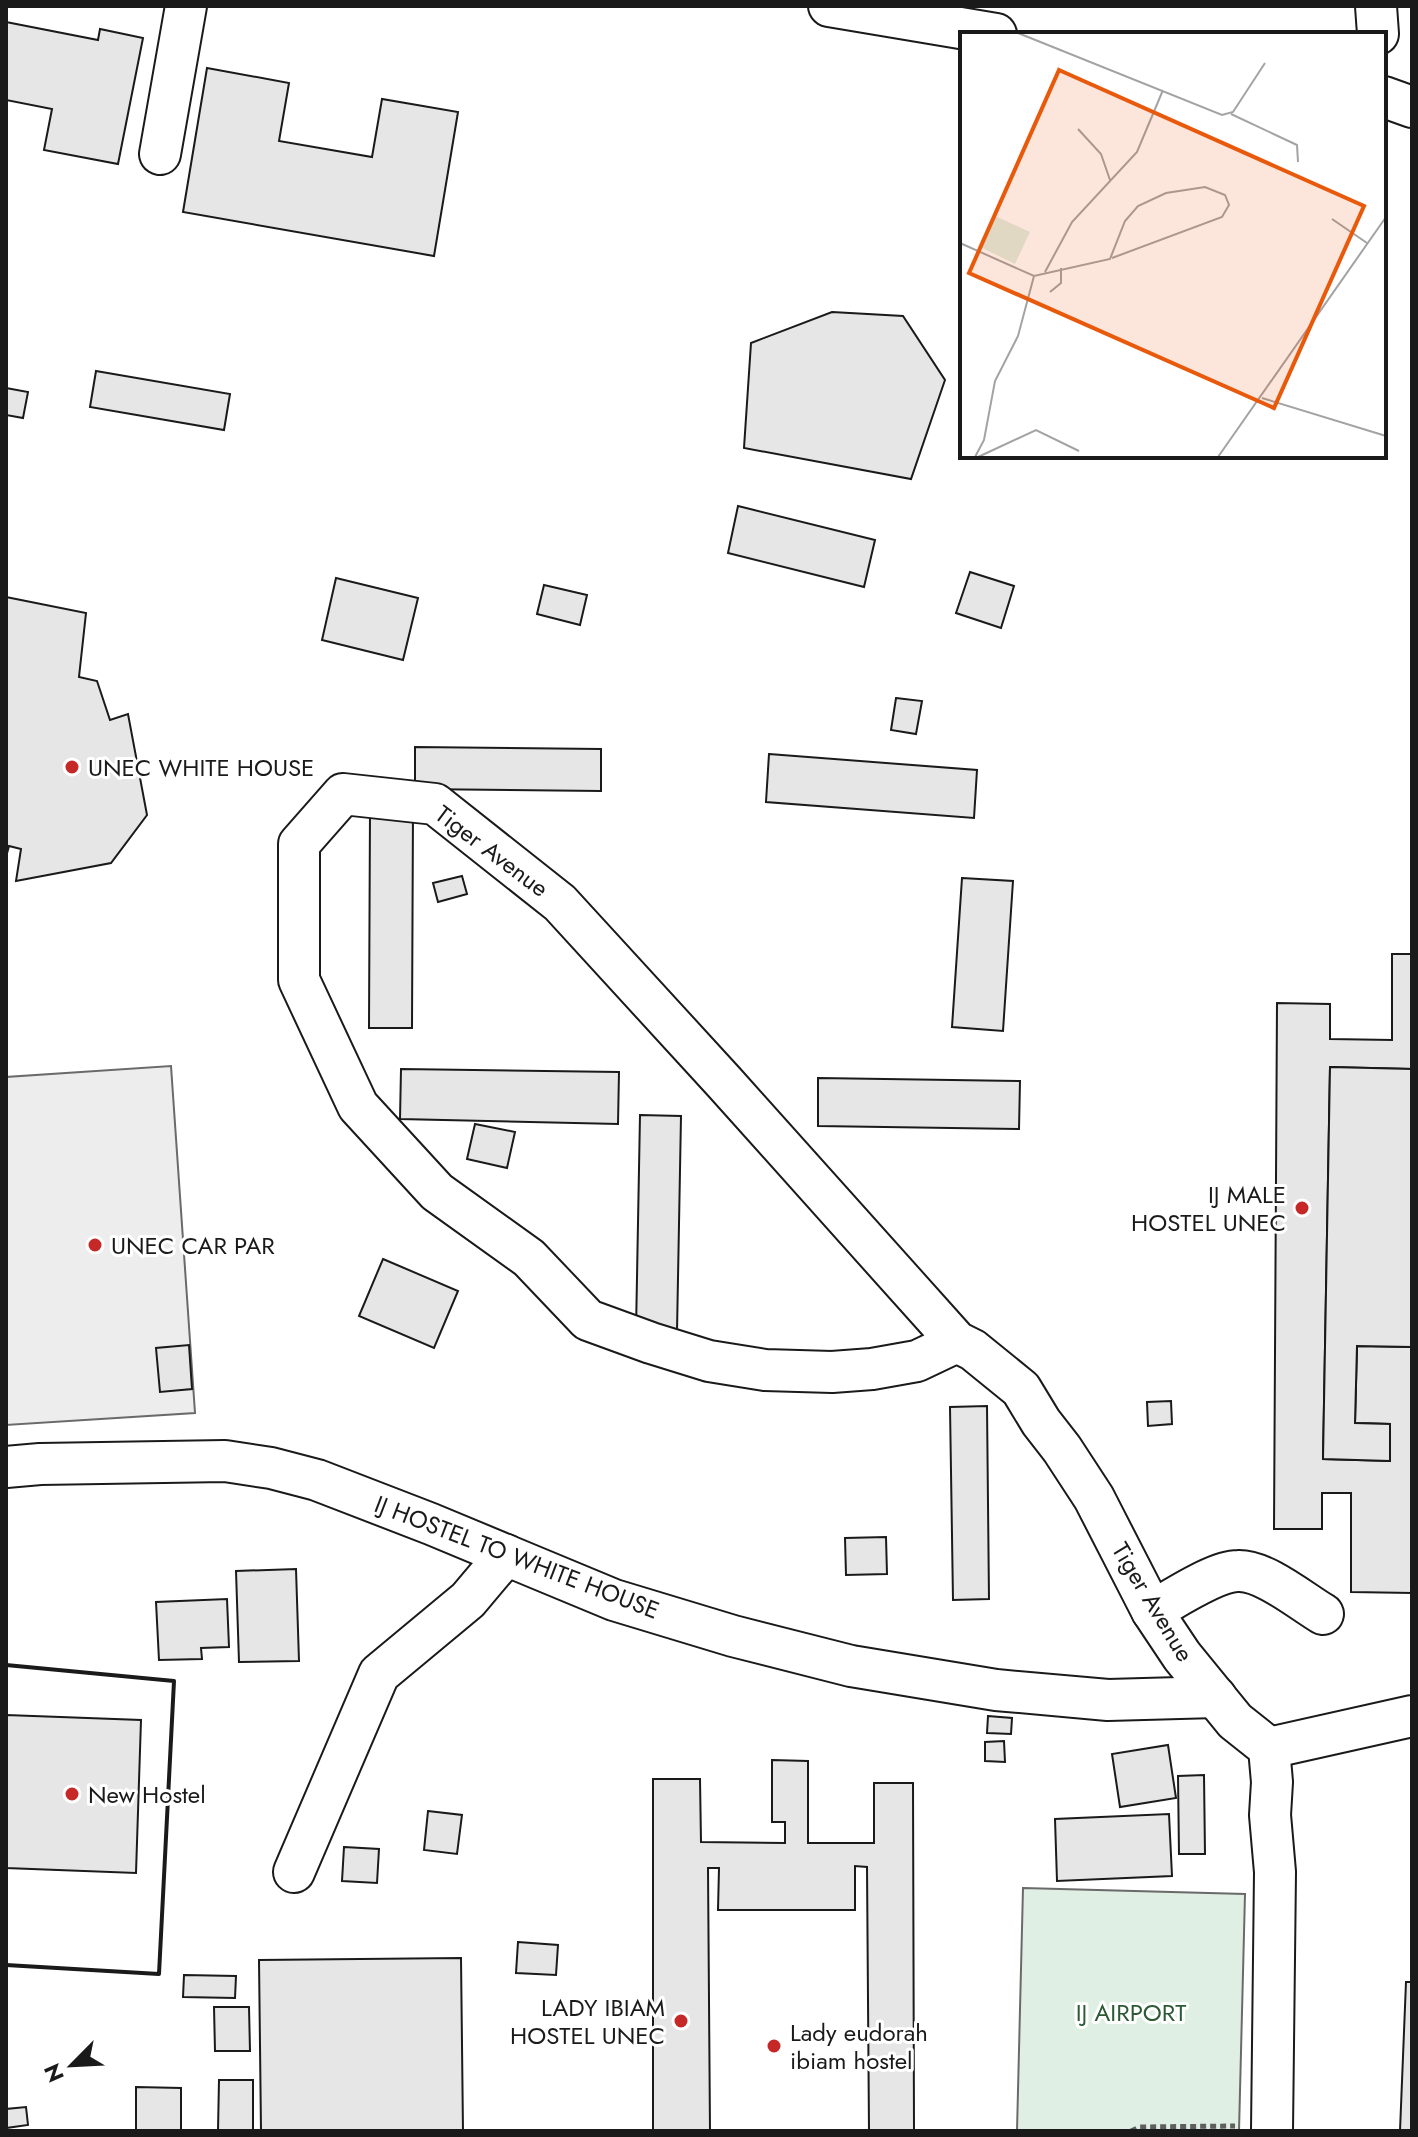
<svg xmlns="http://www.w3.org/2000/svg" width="1418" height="2137" viewBox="0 0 1418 2137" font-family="Jost,sans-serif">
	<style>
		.green { fill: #e0efe3; stroke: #6a6a6a; stroke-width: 2 }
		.parking { fill: #ededed; stroke: #6a6a6a; stroke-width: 2 }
		.building { fill: #e6e6e6; stroke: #1a1a1a; stroke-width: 2 }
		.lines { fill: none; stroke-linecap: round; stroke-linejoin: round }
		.minor-casing { stroke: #1a1a1a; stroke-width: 44 }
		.path { stroke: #5f5f5f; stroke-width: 5; stroke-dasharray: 6 4; stroke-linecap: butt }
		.minor { stroke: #fff; stroke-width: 40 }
		.wall { stroke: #1a1a1a; stroke-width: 4 }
		.poi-dot { fill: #c62828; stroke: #fff; stroke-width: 3 }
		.labels { text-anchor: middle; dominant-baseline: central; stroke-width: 6; stroke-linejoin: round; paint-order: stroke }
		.poi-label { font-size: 24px; fill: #1a1a1a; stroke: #fff; text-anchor: start }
		.street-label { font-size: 24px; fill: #1a1a1a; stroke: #fff }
		.park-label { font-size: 24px; fill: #2b5a34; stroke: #fff }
		.inset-road { fill: none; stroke: #a3a3a3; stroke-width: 2 }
		.view { fill: #e8590c; fill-opacity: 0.15; stroke: #e8590c; stroke-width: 4 }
		.inset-edge { fill: none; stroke: #1a1a1a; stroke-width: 4 }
	</style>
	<rect width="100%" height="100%" fill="#fff"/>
	<polygon class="green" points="1023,1888 1245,1894 1239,2131 1017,2131"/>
	<polygon class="parking" points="171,1066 195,1413 6,1425 6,1077"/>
	<g class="building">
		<polygon points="6,22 98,40 100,29 143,38 118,164 44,150 52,109 6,100"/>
		<polygon points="207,68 289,83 279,141 372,157 382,99 458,112 434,256 183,212"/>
		<polygon points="832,312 903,316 945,380 911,479 744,448 751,343"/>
		<polygon points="96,371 230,394 224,430 90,407"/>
		<polygon points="6,388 28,392 23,418 6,415"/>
		<polygon points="738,506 875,540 864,587 728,553"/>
		<polygon points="970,572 1014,586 1001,628 956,613"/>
		<polygon points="336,578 418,598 403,660 322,640"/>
		<polygon points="544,585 587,595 580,625 537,614"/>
		<polygon points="6,597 86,613 79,677 97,681 110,720 128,714 147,815 111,863 16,881 21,849 9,846 6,857"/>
		<polygon points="896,698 922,701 916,734 891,730"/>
		<polygon points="415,747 601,749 601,791 415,789"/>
		<polygon points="769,754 977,770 974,818 766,802"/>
		<polygon points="370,810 413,810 412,1028 369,1028"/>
		<polygon points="462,876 467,894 438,902 433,883"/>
		<polygon points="962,878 1013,881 1003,1031 952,1027"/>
		<polygon points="1392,954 1412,954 1412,1069 1330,1067 1323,1459 1390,1461 1390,1424 1355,1423 1357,1346 1412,1347 1412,1593 1351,1592 1351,1493 1322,1493 1322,1529 1274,1529 1277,1003 1330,1004 1330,1039 1392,1040"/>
		<polygon points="1330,1067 1412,1069 1412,1347 1357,1346 1355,1423 1390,1424 1390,1461 1323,1459"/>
		<polygon points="401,1069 619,1072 618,1124 400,1119"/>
		<polygon points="818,1078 1020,1081 1019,1129 818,1126"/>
		<polygon points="640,1115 681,1116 677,1332 636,1331"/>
		<polygon points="475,1124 515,1132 507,1168 467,1159"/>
		<polygon points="383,1259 458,1291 434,1348 359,1316"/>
		<polygon points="189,1345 192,1389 160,1392 156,1348"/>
		<polygon points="1171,1401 1172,1424 1148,1426 1147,1402"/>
		<polygon points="987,1406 989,1599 953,1600 950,1407"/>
		<polygon points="886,1537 887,1574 846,1575 845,1538"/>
		<polygon points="296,1569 299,1661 239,1662 236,1571"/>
		<polygon points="227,1599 229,1647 201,1648 202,1659 159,1660 156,1602"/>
		<polygon points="6,1715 141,1720 136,1873 6,1868"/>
		<polygon points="988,1716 1012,1718 1011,1734 987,1733"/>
		<polygon points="1004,1741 1005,1762 985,1761 985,1742"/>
		<polygon points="1168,1745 1176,1798 1120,1807 1112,1754"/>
		<polygon points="772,1760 808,1761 808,1843 874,1843 874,1783 913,1783 914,2131 869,2131 867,1867 855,1866 855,1910 718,1910 719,1868 708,1868 710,2131 653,2131 653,1779 700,1779 701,1842 785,1843 785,1822 772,1822"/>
		<polygon points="1204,1775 1205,1854 1179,1854 1178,1776"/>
		<polygon points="428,1811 462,1815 457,1854 424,1850"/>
		<polygon points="1169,1814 1172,1876 1057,1881 1055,1819"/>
		<polygon points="344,1847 379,1849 377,1883 342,1881"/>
		<polygon points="518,1942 558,1945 556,1975 516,1973"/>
		<polygon points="461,1958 463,2131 261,2131 259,1960"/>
		<polygon points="184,1975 236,1976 235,1998 183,1997"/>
		<polygon points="1406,1982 1412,1982 1412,2131 1400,2131"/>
		<polygon points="214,2007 249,2007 250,2051 215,2051"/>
		<polygon points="219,2080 253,2080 253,2131 218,2131"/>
		<polygon points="136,2087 181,2088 181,2131 136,2131"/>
		<polygon points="26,2107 28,2125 6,2128 6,2109"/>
	</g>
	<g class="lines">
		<defs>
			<g id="minor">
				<polyline points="829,6 996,34"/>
				<polyline points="1376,6 1378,34"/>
				<polyline points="1384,97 1412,107"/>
				<polyline points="160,154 186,6"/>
				<polyline points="957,1342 724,1082 560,903 435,804 343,794 299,844 299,980 358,1106 437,1192 529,1258 588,1320 651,1343 709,1361 765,1370 832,1372 872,1369 917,1361 957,1342 973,1350 1021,1389 1041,1422 1062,1449 1094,1498 1152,1611 1182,1656 1235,1721 1269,1748 1272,1782 1270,1815 1275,1872 1272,2131"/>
				<polyline points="6,1467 40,1464 225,1461 271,1468 317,1480 431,1524 614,1600 733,1636 851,1666 996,1690 1108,1700 1216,1697"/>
				<path d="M1152,1611C1174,1599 1215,1571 1238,1571C1264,1570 1301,1601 1323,1614"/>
				<polyline points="1269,1748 1412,1716"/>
				<polyline points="294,1872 379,1674 468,1600 506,1555"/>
			</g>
		</defs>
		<use href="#minor" class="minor-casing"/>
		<polyline class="path" points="1131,2131 1140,2127 1235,2126"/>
		<use href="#minor" class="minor"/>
		<polyline class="wall" points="6,1665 174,1681 159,1974 6,1965"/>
	</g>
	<g class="poi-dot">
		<circle cx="72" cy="767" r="8"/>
		<circle cx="1302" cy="1208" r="8"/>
		<circle cx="95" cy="1245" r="8"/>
		<circle cx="72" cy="1794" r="8"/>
		<circle cx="681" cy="2021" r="8"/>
		<circle cx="774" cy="2046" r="8"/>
	</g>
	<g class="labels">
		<g class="poi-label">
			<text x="88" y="767">UNEC WHITE HOUSE</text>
			<text x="1286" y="1194" text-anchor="end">IJ MALE<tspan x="1286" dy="28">HOSTEL UNEC</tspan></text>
			<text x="111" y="1245">UNEC CAR PAR</text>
			<text x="88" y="1794">New Hostel</text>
			<text x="665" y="2007" text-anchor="end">LADY IBIAM<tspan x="665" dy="28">HOSTEL UNEC</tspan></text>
			<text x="790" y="2032">Lady eudorah<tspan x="790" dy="28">ibiam hostel</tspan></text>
		</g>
		<g class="street-label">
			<text transform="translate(492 851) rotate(37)">Tiger Avenue</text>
			<text transform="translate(517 1557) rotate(21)">IJ HOSTEL TO WHITE HOUSE</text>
			<text transform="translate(1153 1602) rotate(59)">Tiger Avenue</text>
		</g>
		<g class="park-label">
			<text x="1131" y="2012">IJ AIRPORT</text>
		</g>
	</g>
	<g transform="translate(960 32)">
		<rect width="426" height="426" fill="#fff"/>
		<path d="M33,183L70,200L55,232L18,214Z" fill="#e0efe3"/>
		<path class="inset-road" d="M58,1L262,83L273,80L305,31M271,82L337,113L338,130M118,97L141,122L150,148M372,187L407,211M0,211L74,244L150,227L165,189L178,174L206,161L245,155L265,163L269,173L262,185L152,226M85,240L112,190L177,120L203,58M90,260L101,251V236M302,366L426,404M15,425L24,408L35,349L58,304L74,244M18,425L76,398L119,419M258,425L426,185"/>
		<path class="view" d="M99,38L404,174L314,376L9,241Z"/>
		<rect width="426" height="426" class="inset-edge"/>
	</g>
	<rect width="1418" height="2137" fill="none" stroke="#1a1a1a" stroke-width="16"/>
	<g transform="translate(72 2065) rotate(246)" stroke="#ffffff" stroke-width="6" paint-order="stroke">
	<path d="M0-6L14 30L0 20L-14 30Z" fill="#1a1a1a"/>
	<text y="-12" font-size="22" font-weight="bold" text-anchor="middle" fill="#1a1a1a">N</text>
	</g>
</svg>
